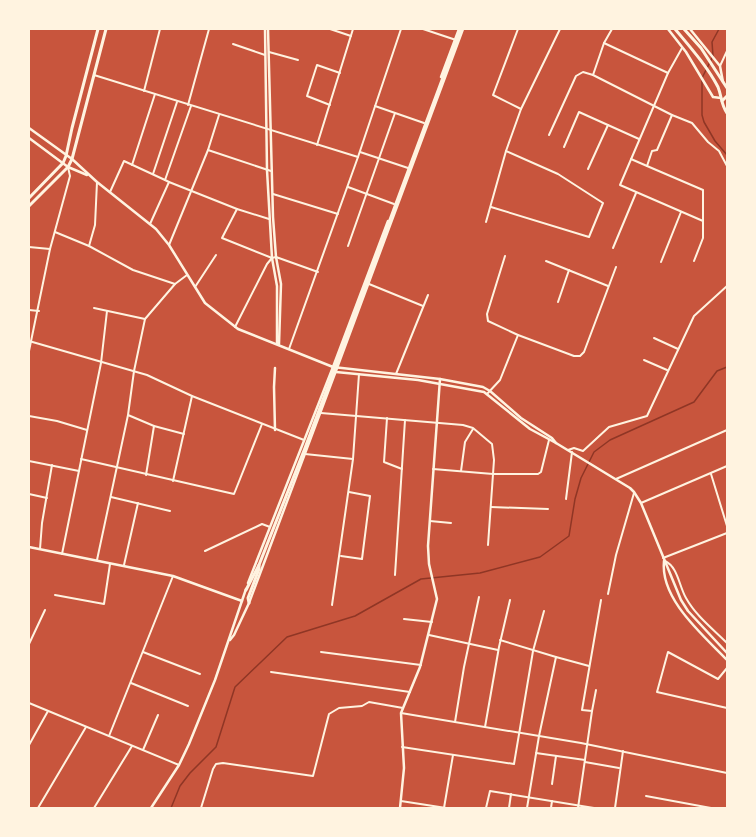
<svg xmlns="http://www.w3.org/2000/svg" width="756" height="837" viewBox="0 0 756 837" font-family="'Libre Baskerville',serif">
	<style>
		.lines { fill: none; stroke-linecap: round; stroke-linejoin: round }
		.stream { stroke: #8f3625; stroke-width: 1.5 }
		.minor { stroke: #fff3e0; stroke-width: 2 }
		.tertiary { stroke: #fff3e0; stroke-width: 2.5 }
		.secondary { stroke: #fff3e0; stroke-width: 2.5 }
		.primary { stroke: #fff3e0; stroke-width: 3 }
		.trunk { stroke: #fff3e0; stroke-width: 3 }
	</style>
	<rect width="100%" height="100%" fill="#c8553d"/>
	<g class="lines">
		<g class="stream">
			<polyline points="719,29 712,42 713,56 702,78 702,115 704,122 715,141 727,155"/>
			<polyline points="171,808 180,786 190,773 216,747 235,687 287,637 355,616 421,579 480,573 540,557 569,536 575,499 581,478 594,452 610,440 694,402 717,371 727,367"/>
		</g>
		<g class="minor">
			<polyline points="330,29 351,36"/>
			<polyline points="423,29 456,40"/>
			<polyline points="518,29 493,95 521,109"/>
			<polyline points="604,43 668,73"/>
			<polyline points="233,44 265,55"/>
			<polyline points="682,48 668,73 620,185 703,221"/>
			<polyline points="269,52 298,60"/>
			<polyline points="720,66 727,51"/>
			<polyline points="94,75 358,157"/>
			<polyline points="593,75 604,43 612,29"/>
			<polyline points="144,91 160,29"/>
			<polyline points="188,105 209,29"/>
			<polyline points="330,105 307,96 317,65 340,73"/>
			<polyline points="375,106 424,123"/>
			<polyline points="549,135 576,76 583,72 593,75 672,115"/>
			<polyline points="317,145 353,29"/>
			<polyline points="564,147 579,112 639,139"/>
			<polyline points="208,150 271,171"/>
			<polyline points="360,152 408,168"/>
			<polyline points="631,159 647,166"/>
			<polyline points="132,165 155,94"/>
			<polyline points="588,169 608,125"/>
			<polyline points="153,174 177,102"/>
			<polyline points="169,182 237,209"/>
			<polyline points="348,187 394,204"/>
			<polyline points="110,192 124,161 165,180"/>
			<polyline points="273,194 338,214"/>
			<polyline points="491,207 589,237 603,203 558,174 506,151"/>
			<polyline points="486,222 506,151 521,109 560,29"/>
			<polyline points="150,224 169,182 165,180 191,106"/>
			<polyline points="55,232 89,246 133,270 175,284"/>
			<polyline points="169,245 208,150 219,115"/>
			<polyline points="89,246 95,225 97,182"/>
			<polyline points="348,246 395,113"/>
			<polyline points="29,247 50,249"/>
			<polyline points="613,248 636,193"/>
			<polyline points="505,256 487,314 488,321 518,335 574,356 580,356 584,352 616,267"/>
			<polyline points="272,258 276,257 318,272"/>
			<polyline points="546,261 608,286"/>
			<polyline points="694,261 703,238 703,190 647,166 652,151 657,150 672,115 692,123 708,142 719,151 727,166"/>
			<polyline points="661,262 681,212"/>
			<polyline points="369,284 423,306"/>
			<polyline points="195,287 216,255"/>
			<polyline points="558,302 569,270"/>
			<polyline points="94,308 145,319"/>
			<polyline points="29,310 39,311"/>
			<polyline points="235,327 267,264 272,258 222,238 237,209 269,219"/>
			<polyline points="654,338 678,349"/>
			<polyline points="29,341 147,375 192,396 304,440"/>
			<polyline points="289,349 358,157 401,29"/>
			<polyline points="29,351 50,249 70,176 68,167"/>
			<polyline points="644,360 667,370"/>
			<polyline points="396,374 428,295"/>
			<polyline points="487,394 500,380 518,335"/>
			<polyline points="321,413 463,425 473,428 492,444 494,460 488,545"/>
			<polyline points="128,415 154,426 184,434"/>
			<polyline points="29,416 57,421 87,430"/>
			<polyline points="387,418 384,462 402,469"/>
			<polyline points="568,450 574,448 583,451 609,427 647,416 694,316 727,286"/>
			<polyline points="305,454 353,459"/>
			<polyline points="81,459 234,494 262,424"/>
			<polyline points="29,461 79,471"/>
			<polyline points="433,469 493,474 538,474 541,472 549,440"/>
			<polyline points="461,471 465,442 473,429"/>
			<polyline points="711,474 727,526"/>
			<polyline points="146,475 154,426"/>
			<polyline points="616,479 727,430"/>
			<polyline points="173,481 192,396"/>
			<polyline points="29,494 47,498"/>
			<polyline points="111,497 170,511"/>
			<polyline points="566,499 572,452"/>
			<polyline points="641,503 727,466"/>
			<polyline points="491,507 548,509"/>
			<polyline points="430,521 451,523"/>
			<polyline points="40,549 42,523 52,465"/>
			<polyline points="205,551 262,524 270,527"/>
			<polyline points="62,554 101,363 107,311"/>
			<polyline points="341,556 362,559 370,496 349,492"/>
			<polyline points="663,558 727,533"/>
			<polyline points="97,560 128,415 134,371 145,319 175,284 187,275"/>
			<path d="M665,561C678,567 679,586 686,598C696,616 713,629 727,643"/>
			<polyline points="124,565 138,503"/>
			<polyline points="395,575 405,420"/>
			<polyline points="608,594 616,555 634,493"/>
			<polyline points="55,595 104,604 110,564"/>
			<polyline points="332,605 353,459 359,374"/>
			<polyline points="404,619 432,622"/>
			<polyline points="429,635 498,650"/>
			<polyline points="500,640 556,657"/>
			<polyline points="29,644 45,610"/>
			<polyline points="143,652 200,674"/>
			<polyline points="321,652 421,665"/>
			<polyline points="727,668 718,679 668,652 657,692 727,708"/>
			<polyline points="271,672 410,692"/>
			<polyline points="131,683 188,706"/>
			<polyline points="29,703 179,765"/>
			<polyline points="592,711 596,690"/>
			<polyline points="401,713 581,743 727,773"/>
			<polyline points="455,722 464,667 479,597"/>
			<polyline points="485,727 499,647 510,600"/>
			<polyline points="109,736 173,576"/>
			<polyline points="29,745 48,711"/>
			<polyline points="402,747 514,764 533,651 544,611"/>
			<polyline points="143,750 158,715"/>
			<polyline points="536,753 585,760"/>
			<polyline points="585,762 619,768"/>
			<polyline points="552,784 556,756"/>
			<polyline points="646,796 711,808"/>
			<polyline points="401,801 446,808"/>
			<polyline points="38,808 86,727"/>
			<polyline points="94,808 132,746"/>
			<polyline points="201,808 213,769 216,764 223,763 313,776 329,714 339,708 362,706 369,702 403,708"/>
			<polyline points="444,808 453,755"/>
			<polyline points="486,808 490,791 594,808"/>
			<polyline points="509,808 511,794"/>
			<polyline points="527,808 539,736 556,657 589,666"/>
			<polyline points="551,808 552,801"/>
			<polyline points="578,808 592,711 582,710 601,600"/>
			<polyline points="615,808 623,751"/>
		</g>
		<g class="tertiary">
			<polyline points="265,29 267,170 272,258 277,286 277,343"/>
			<polyline points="268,29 273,217 276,257 281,284 279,344"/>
			<polyline points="668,29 686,52 713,97 721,98"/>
			<polyline points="690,29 720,66 723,82"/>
			<polyline points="275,430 274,387 275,368"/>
			<polyline points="29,547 173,576 242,601"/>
			<path d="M664,561C660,599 702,634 727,660"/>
			<polyline points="248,583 333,367"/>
			<polyline points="230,640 234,635 249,603 337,368"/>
			<polyline points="151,808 179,765 189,744 215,680 246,589"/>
			<polyline points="400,808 404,768 401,713 420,667 437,599 429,564 428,546 440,379"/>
		</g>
		<g class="secondary">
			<polyline points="441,77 459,29"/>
			<polyline points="29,128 72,159 97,182 156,229 169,245 205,303 238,329 333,367 440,379 483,387 490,391 521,418 552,438 556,443"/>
			<polyline points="29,138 68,167 87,175"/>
			<polyline points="333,367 388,221"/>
			<polyline points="337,368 463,29"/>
			<polyline points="336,372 418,380 484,392 530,429 556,443 630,488 634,492 641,503 681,600 688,611 727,653"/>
		</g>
		<g class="primary">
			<polyline points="29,198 63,163 66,156 72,128 98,29"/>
			<polyline points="29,206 68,167 72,159 106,29"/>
			<polyline points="246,590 259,565 305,448 461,29"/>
			<polyline points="249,603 248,598 259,569 259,565"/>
		</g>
		<g class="trunk">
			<path d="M675,29C690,47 707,66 718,87C722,97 721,105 727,113"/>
			<polyline points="684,29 701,48 727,88"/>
			<polyline points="722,101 727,96"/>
		</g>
	</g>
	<rect width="756" height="837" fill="none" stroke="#fff3e0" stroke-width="60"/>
</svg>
